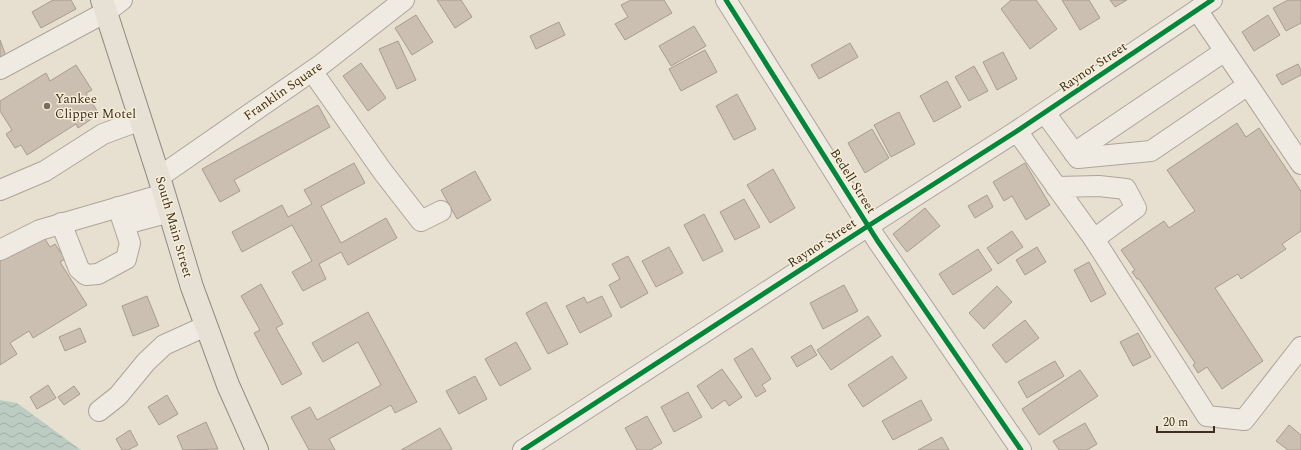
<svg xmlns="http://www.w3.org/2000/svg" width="1301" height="450" viewBox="0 0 1301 450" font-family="Spectral,serif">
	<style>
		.water { fill: url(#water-waves) }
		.building { fill: #cbbfb2; stroke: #a89c90 }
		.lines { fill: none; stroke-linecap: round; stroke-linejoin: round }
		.minor-casing { stroke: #ada599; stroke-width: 22 }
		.major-casing { stroke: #928b80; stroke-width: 24 }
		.minor { stroke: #efebe3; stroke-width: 20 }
		.major { stroke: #e6e1d4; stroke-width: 22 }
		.cycleway-casing { stroke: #f7eed8; stroke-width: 8 }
		.cycleway { stroke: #00873e; stroke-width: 5 }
		.poi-dot { fill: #786c5e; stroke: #f7eed8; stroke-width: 1.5 }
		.labels { text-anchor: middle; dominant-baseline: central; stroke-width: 3; stroke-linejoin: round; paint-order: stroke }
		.street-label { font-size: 13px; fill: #3d2e20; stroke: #f7eed8 }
		.poi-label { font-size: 13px; fill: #3d2e20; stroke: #f7eed8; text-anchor: start }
	</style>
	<defs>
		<pattern id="water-waves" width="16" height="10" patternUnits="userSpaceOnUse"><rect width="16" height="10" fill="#bcccc2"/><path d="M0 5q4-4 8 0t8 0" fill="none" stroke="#a2b0a6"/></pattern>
	</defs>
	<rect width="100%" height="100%" fill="#e7e0d1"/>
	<polygon class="water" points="0,400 17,403 81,450 0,450"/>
	<g class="building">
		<polygon points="53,0 71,0 76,9 41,28 32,12"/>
		<polygon points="437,0 461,0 472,17 455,28"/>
		<polygon points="631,0 664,0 672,13 625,40 615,24 628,17 621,5"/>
		<polygon points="1011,0 1036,0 1057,29 1030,49 1001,9"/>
		<polygon points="1062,0 1089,0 1100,18 1080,30"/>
		<polygon points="1110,0 1127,0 1115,7"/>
		<polygon points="1288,0 1301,0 1301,23 1286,31 1273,8"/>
		<polygon points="416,15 433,42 412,55 395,28"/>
		<polygon points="1268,15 1280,35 1254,51 1242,32"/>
		<polygon points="559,22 565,35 536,49 530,36"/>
		<polygon points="694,26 706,46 671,66 659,46"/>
		<polygon points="0,40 6,56 0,59"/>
		<polygon points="398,41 416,80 397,89 379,49"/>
		<polygon points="850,43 858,57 819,79 811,65"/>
		<polygon points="705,50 717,72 681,91 669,69"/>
		<polygon points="1003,52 1017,79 997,90 983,62"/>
		<polygon points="361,63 386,98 368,111 343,76"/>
		<polygon points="1298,64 1301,70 1301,75 1282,85 1276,75"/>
		<polygon points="76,65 92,90 86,93 99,114 78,128 76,124 27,155 21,145 15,148 6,134 12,130 0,111 0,101 46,73 50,81"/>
		<polygon points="974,66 988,91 969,101 955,77"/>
		<polygon points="947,81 961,107 934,122 920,96"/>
		<polygon points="737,94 756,129 734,140 716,106"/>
		<polygon points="318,105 330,127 234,180 240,191 220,202 202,169"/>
		<polygon points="899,112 915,144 891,157 874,125"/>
		<polygon points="1237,123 1246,137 1259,128 1301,191 1301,231 1282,244 1286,249 1241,279 1238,274 1215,288 1263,361 1222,389 1207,367 1198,373 1193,365 1195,363 1139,279 1137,279 1132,272 1135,270 1121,250 1164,221 1169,228 1195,211 1167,170"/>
		<polygon points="872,129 889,158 865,173 848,143"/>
		<polygon points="354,163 365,183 321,206 341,243 386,218 397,238 348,265 341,252 319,264 326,279 303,291 292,272 312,261 292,225 242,252 232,232 282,205 288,217 312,204 304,190"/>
		<polygon points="1025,163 1050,205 1026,220 1012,196 1004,201 993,182"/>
		<polygon points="773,169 795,208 770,223 747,185"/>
		<polygon points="475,171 491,200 457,219 441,190"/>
		<polygon points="987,195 993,207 975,218 968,206"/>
		<polygon points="744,199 760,227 735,240 720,212"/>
		<polygon points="925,208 940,226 907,252 893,234"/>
		<polygon points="704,214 723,251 703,261 684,225"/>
		<polygon points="1012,231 1023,247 998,264 987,248"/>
		<polygon points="42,234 50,247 55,244 65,259 60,262 87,305 33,338 29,331 10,343 17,354 0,365 0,259"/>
		<polygon points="669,247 683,273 656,287 642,261"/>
		<polygon points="1037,247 1046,262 1025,275 1016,260"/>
		<polygon points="978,249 992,270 953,295 939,274"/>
		<polygon points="628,256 648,293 621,308 609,285 620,279 612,264"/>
		<polygon points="1089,262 1106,294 1091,302 1074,270"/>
		<polygon points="261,284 283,324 276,328 302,374 282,385 254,333 260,330 241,296"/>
		<polygon points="844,285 858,311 823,329 810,303"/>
		<polygon points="997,286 1012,302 984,329 969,313"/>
		<polygon points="147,296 159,326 133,336 122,306"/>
		<polygon points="602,296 612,316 580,333 566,306 584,297 587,303"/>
		<polygon points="546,302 568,344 548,354 526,313"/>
		<polygon points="368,312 417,402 395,413 391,405 329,439 335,450 309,450 291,417 310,407 317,420 381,385 358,342 323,362 312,343"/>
		<polygon points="868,316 881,336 831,370 817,350"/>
		<polygon points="1025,320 1039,338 1006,363 992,345"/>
		<polygon points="80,328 86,342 65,351 59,337"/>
		<polygon points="1138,333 1151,357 1133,366 1120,342"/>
		<polygon points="516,342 531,369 500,386 485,359"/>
		<polygon points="811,345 817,355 797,367 791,357"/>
		<polygon points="752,348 771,379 762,385 766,391 756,397 734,359"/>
		<polygon points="892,356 907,378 863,407 848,385"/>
		<polygon points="1055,361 1064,376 1027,398 1018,382"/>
		<polygon points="722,369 742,397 729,406 725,400 712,409 697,386"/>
		<polygon points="1080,370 1098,396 1039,435 1022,409"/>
		<polygon points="475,376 487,399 459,414 446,391"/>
		<polygon points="48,385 56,398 37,409 30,397"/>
		<polygon points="74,386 80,394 64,405 58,397"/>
		<polygon points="688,392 702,417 674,432 661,407"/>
		<polygon points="167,395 178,414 159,425 148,407"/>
		<polygon points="921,400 932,420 893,440 882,421"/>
		<polygon points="647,416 662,443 650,450 637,450 625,428"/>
		<polygon points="206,422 218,449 183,450 177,436"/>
		<polygon points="1085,423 1097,444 1087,450 1059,450 1053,441"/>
		<polygon points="1289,425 1301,435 1301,450 1288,450 1276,441"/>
		<polygon points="440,428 452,449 449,450 401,450"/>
		<polygon points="130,430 138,445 128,450 122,450 116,439"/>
		<polygon points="942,437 949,450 918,450"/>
	</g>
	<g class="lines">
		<defs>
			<g id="minor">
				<polyline points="726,0 877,240 1021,450"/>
				<polyline points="0,69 106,12 122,0"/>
				<polyline points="312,71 383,172 421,221 441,211"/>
				<polyline points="1248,85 1301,164"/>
				<polyline points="1045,113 1078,158 1151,151 1248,85 1197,10"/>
				<path d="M1017,131C1042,167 1068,203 1094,239L1136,208L1126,189L1099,186L1056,187"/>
				<polyline points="1074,153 1225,51"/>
				<polyline points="159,177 322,64 404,0"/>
				<polyline points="0,190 45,171 103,134 141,120"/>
				<polyline points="61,223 79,269 86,275 98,274 126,259 130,243 118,207"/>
				<polyline points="125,224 170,212"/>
				<polyline points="1094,239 1207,416 1244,420 1301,347"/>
				<polyline points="0,250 40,230 164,194"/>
				<polyline points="99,411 118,396 146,362 164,345 206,326"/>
				<polyline points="523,450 868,226 1017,131 1212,0"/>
			</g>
			<polyline id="major" points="102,0 159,177 192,287 228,385 257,450"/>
		</defs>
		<use href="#minor" class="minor-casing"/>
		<use href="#major" class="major-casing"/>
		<use href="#minor" class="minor"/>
		<use href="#major" class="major"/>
		<defs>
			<g id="cycleway">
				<polyline points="726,0 877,240 1021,450"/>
				<polyline points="523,450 868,226 1017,131 1212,0"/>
			</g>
		</defs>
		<use href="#cycleway" class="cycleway-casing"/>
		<use href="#cycleway" class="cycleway"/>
	</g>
	<circle class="poi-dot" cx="47" cy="106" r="4"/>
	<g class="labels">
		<g class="street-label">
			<text transform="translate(1093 67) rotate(-34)">Raynor Street</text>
			<text transform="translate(283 91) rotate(-35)">Franklin Square</text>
			<text transform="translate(853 181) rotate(58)">Bedell Street</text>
			<text transform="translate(174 227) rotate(74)">South Main Street</text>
			<text transform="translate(822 243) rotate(-33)">Raynor Street</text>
		</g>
		<g class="poi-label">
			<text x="55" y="99">Yankee<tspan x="55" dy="15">Clipper Motel</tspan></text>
		</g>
	</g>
	<path d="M1157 426v6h57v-6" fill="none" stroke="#3d2e20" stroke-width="2"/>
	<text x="1163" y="426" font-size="12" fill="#3d2e20" stroke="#f7eed8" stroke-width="3" paint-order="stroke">20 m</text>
</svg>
